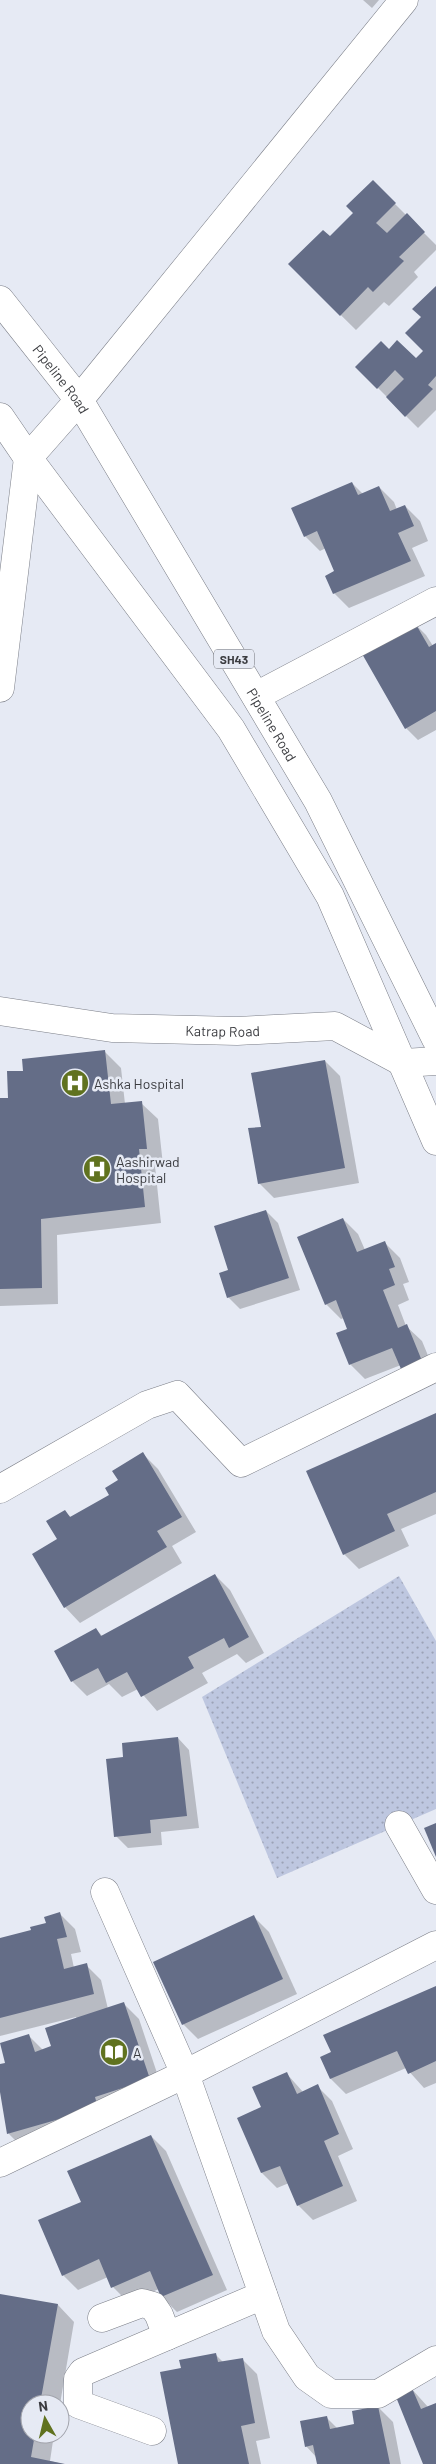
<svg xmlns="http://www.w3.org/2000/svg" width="436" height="2464" viewBox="0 0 436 2464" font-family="Barlow,sans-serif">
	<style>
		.park { fill: url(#park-dots) }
		.shadow { fill: #0003 }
		.building { fill: #646d87 }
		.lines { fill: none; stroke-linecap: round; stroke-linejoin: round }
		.minor-casing { stroke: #7b7e87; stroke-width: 29 }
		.major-casing { stroke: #7b7e87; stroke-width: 29 }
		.minor { stroke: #fff; stroke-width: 28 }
		.major { stroke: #fff; stroke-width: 28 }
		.labels { text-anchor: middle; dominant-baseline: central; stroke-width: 5; stroke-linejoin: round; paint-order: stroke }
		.shield { fill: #e6eaf4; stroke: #6e7076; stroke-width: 1 }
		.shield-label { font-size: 12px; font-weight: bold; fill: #3b3c40 }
		.street-label { font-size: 14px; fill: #3b3c40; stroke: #e6eaf4 }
		.poi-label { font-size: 14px; fill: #3b3c40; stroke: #e6eaf4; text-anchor: start }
	</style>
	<defs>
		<pattern id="park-dots" width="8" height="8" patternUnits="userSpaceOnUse" patternTransform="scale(1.25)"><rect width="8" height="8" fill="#bec7e0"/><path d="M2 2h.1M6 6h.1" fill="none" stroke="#9ca3b7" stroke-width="1.8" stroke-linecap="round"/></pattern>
	</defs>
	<rect width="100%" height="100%" fill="#e6eaf4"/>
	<polygon class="park" points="399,1576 436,1641 436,1809 277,1878 202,1697"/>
	<g class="shadow">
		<polygon points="363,0 379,0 372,8"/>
		<polygon points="373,182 436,245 436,250 414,272 418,277 389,306 384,302 356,330 289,264 330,238 355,213"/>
		<polygon points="436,288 436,410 418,428 357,367 389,350 416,360 425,351 422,317"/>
		<polygon points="352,483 363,494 379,487 394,502 397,510 405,506 420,521 428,541 412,548 425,576 349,608 334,593 336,572 326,548 320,551 305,536"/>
		<polygon points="414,623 426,635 433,646 436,644 436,730 418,740 406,728"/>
		<polygon points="104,1051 121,1068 125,1104 141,1103 158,1119 163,1165 155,1166 161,1223 57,1235 58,1304 0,1306 0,1100 9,1099 25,1072"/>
		<polygon points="325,1061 340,1076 359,1183 274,1198 259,1183 262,1128"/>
		<polygon points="266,1211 278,1223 300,1290 240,1309 228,1297 230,1270"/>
		<polygon points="343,1219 358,1234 365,1250 385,1243 400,1258 409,1282 403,1284 409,1300 398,1305 406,1326 422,1341 436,1375 401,1365 365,1379 350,1364 349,1330 344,1318 341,1319 326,1304"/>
		<polygon points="436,1414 436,1514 401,1529 409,1546 359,1569 344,1554"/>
		<polygon points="143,1454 158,1469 196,1532 172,1546 182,1563 80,1623 65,1607 59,1539 65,1512 72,1518 110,1496"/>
		<polygon points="215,1575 230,1590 264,1653 246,1663 237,1654 202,1673 208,1683 157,1711 138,1689 122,1697 109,1684 87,1696 72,1681 96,1629 103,1637"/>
		<polygon points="178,1738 189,1750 199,1828 161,1832 162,1845 128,1848 116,1836 125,1758"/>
		<polygon points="60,1914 75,1929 81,1952 71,1954 74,1968 86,1965 101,1980 108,2009 124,2004 139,2019 164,2094 24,2149 9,2134 0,2085 0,2066 7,2064 28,2035 43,2050 53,2047 77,2019 76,2017 0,2036 0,1939 33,1931 47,1924"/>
		<polygon points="254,1917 269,1932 297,1994 198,2039 183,2024"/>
		<polygon points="436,1988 436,2083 424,2088 406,2068 346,2094 331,2079 322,2058"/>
		<polygon points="287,2074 303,2092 317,2086 332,2101 353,2149 338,2156 357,2201 313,2220 298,2205 289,2183 277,2188 262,2173 239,2118 262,2108"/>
		<polygon points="151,2136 166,2151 227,2290 177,2312 162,2297 159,2289 128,2302 113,2287 108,2277 78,2290 63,2275 83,2202"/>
		<polygon points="0,2295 58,2305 74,2322 60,2404 30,2404 30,2434 54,2434 50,2461 63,2464 0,2464"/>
		<polygon points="215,2354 224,2363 242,2359 257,2374 270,2438 256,2441 261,2464 179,2464 182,2369"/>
		<polygon points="410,2387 428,2407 436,2404 436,2464 425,2464"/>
		<polygon points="378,2407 393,2422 401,2464 319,2464 317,2458 306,2446 327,2418 338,2429 355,2425"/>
	</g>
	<g class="building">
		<polygon points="373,180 396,203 376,223 387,233 407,213 425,232 399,257 404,261 373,292 368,287 340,316 288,264 323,230 330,236 353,213 346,206"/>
		<polygon points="436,286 436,376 428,385 433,389 405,417 386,397 404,379 395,370 377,389 355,367 381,341 389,349 397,340 416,358 423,351 405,333 421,317 412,309"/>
		<polygon points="352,482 358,495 379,486 390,511 405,505 414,526 398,533 411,561 333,594 325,576 334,571 317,531 304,537 291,508"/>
		<polygon points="414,621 429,647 436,643 436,711 405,729 361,652"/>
		<polygon points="105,1050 111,1104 142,1101 147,1149 139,1149 145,1207 41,1219 42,1288 0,1289 0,1098 8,1098 7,1071 23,1071 22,1059"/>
		<polygon points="325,1060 345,1168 258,1184 248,1128 261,1127 251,1073"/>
		<polygon points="266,1210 289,1278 227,1298 219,1273 228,1270 214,1226"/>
		<polygon points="343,1218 357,1252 385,1241 395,1267 389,1269 395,1285 383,1290 398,1328 407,1324 422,1361 401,1369 392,1348 349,1365 336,1333 347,1329 336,1300 325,1305 297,1237"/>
		<polygon points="436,1413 436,1492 387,1514 395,1531 343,1555 306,1471"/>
		<polygon points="143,1452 182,1517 157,1531 167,1547 64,1608 32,1554 57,1539 46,1521 65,1510 70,1517 109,1495 105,1488 118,1480 112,1471"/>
		<polygon points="215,1574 249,1637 229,1648 224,1638 188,1657 194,1668 141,1697 127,1672 106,1683 98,1668 71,1682 54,1651 96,1628 101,1636"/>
		<polygon points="178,1737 187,1816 150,1820 151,1833 114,1837 106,1759 123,1757 122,1743"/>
		<polygon points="436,1823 436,1857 424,1828"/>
		<polygon points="60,1912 67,1937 57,1939 64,1969 87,1963 94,1994 0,2018 0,1938 31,1930 30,1927 46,1923 44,1917"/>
		<polygon points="254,1915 283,1979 182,2025 153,1962"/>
		<polygon points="436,1986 436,2061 408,2074 397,2051 330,2079 320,2057 331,2052 323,2035"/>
		<polygon points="124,2002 150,2079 95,2097 98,2108 7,2134 0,2092 0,2064 5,2063 0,2043 29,2034 35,2052 51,2046 45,2028"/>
		<polygon points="287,2072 297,2094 318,2084 339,2134 324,2141 343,2186 297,2206 280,2166 261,2173 237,2118 261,2107 252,2087"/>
		<polygon points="151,2135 213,2275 161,2297 150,2271 111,2288 99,2259 62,2276 38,2220 81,2202 67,2171"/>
		<polygon points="0,2294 58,2304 40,2404 30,2404 30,2434 35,2434 31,2457 65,2464 0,2464"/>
		<polygon points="216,2353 218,2362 243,2358 255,2423 241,2426 249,2464 178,2464 160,2372 181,2368 179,2360"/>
		<polygon points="411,2386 421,2409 436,2403 436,2464 423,2464 394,2392"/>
		<polygon points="378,2406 390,2464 317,2464 313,2445 305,2447 300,2421 327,2416 330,2429 354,2424 352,2411"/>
	</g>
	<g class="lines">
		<defs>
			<g id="minor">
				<polyline points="0,688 28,458 79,400 404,0"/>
				<polyline points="256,696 436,601"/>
				<path id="s1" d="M0,1011L112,1028L237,1031L335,1026L404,1063L436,1061"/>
				<polyline points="0,1489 147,1405 177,1395 241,1463 436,1367"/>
				<polyline points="399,1825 436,1890"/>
				<polyline points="105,1892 185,2074 276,2331 307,2377 331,2394 378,2394 436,2360"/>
				<polyline points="0,2163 185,2074 436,1945"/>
				<polyline points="102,2318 142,2303 153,2306 159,2315 167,2336"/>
				<polyline points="152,2431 78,2404 78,2379 83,2372 263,2295"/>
			</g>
			<g id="major">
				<path id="s2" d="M0,300L79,400L318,801L436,1039"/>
				<polyline points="0,417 28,458 231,729 330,896 436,1141"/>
			</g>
		</defs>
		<use href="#minor" class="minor-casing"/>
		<use href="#major" class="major-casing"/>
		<use href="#minor" class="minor"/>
		<use href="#major" class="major"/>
	</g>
	<defs>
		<symbol id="hospital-disc" viewBox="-11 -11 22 22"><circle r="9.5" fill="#60721f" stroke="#e6eaf4"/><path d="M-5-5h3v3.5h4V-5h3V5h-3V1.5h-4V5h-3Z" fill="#fff"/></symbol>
		<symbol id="library-disc" viewBox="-11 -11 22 22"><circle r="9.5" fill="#60721f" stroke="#e6eaf4"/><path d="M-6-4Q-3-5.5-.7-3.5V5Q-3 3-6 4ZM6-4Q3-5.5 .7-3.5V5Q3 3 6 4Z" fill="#fff"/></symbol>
	</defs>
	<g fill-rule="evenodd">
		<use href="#hospital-disc" x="59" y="1067" width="32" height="32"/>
		<use href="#hospital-disc" x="81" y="1153" width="32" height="32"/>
		<use href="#library-disc" x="98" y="2036" width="32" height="32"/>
	</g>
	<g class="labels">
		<rect class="shield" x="214" y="649.5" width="40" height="19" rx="4"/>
		<g class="shield-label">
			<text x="234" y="659">SH43</text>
		</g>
		<g class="street-label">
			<text stroke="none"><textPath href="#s2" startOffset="100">Pipeline Road</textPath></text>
			<text stroke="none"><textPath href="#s2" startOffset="505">Pipeline Road</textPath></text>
			<text stroke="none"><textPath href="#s1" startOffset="224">Katrap Road</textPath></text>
		</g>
		<g class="poi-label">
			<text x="94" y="1083">Ashka Hospital</text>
			<text x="116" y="1161">Aashirwad<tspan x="116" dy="16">Hospital</tspan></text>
			<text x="133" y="2052">A</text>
		</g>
	</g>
	<g transform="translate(45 2419) rotate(352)"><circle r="24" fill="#e6eaf4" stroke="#a2a4ac"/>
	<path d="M0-4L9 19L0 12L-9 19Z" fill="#60721f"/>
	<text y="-8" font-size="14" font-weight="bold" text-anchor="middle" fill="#3b3c40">N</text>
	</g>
</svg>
